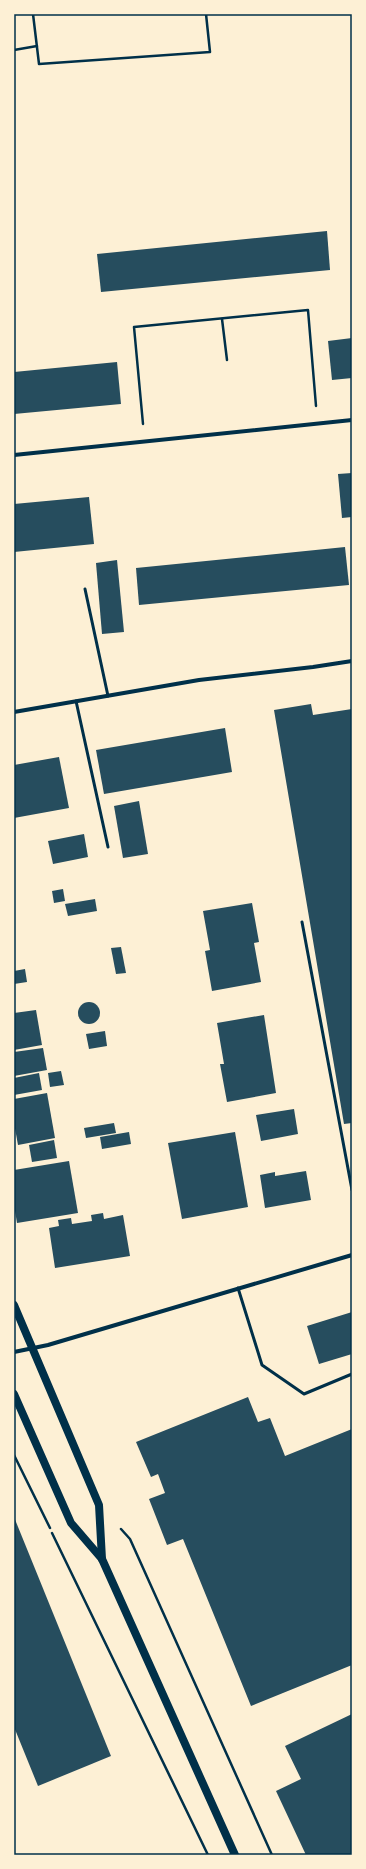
<svg xmlns="http://www.w3.org/2000/svg" width="366" height="1869" viewBox="0 0 366 1869" font-family="Roboto,sans-serif">
	<style>
		.building { fill: #264d5e }
		.lines { fill: none; stroke-linecap: round; stroke-linejoin: round }
		.path { stroke: #003049; stroke-width: 2.5 }
		.service { stroke: #003049; stroke-width: 3 }
		.minor { stroke: #003049; stroke-width: 4 }
		.secondary { stroke: #003049; stroke-width: 8 }
		.neatline { fill: none; stroke: #003049; stroke-width: 1.5 }
	</style>
	<rect width="100%" height="100%" fill="#fdf0d5"/>
	<g class="building">
		<polygon points="327,231 330,270 101,292 97,254"/>
		<polygon points="352,338 352,378 332,380 328,341"/>
		<polygon points="117,362 121,404 14,414 14,372"/>
		<polygon points="352,473 352,517 342,518 338,474"/>
		<polygon points="89,497 94,544 14,552 14,504"/>
		<polygon points="345,547 349,585 139,605 136,568"/>
		<polygon points="117,560 124,632 102,634 96,563"/>
		<polygon points="311,704 313,715 352,709 352,1123 344,1124 274,710"/>
		<polygon points="225,728 232,772 104,794 96,750"/>
		<polygon points="59,757 69,808 14,818 14,765"/>
		<polygon points="139,801 148,854 123,858 114,806"/>
		<polygon points="84,834 88,857 53,864 48,841"/>
		<polygon points="63,889 65,901 54,903 52,891"/>
		<polygon points="95,899 97,911 68,916 65,904"/>
		<polygon points="252,903 259,942 254,943 261,982 212,991 205,951 210,950 203,911"/>
		<polygon points="121,947 126,973 116,974 111,948"/>
		<polygon points="25,969 27,982 14,984 14,971"/>
		<circle cx="89" cy="1013" r="11"/>
		<polygon points="36,1010 42,1045 14,1050 14,1013"/>
		<polygon points="264,1015 276,1093 227,1102 220,1064 224,1064 217,1023"/>
		<polygon points="105,1031 107,1046 89,1049 86,1034"/>
		<polygon points="43,1048 47,1070 14,1076 14,1052"/>
		<polygon points="61,1071 64,1085 50,1087 48,1073"/>
		<polygon points="39,1073 42,1090 14,1095 14,1078"/>
		<polygon points="47,1093 55,1138 18,1145 14,1123 14,1099"/>
		<polygon points="294,1109 298,1134 261,1141 256,1115"/>
		<polygon points="114,1123 116,1133 86,1138 84,1128"/>
		<polygon points="129,1132 131,1144 102,1149 100,1137"/>
		<polygon points="235,1132 248,1207 182,1219 168,1143"/>
		<polygon points="54,1140 57,1158 32,1162 29,1145"/>
		<polygon points="69,1161 78,1213 17,1223 14,1205 14,1170"/>
		<polygon points="306,1171 311,1200 265,1208 260,1175 275,1172 275,1176"/>
		<polygon points="103,1213 104,1219 123,1215 130,1256 55,1268 49,1228 59,1226 58,1220 71,1218 72,1224 92,1221 91,1215"/>
		<polygon points="352,1312 352,1354 319,1364 307,1326"/>
		<polygon points="248,1397 258,1422 270,1418 285,1456 352,1429 352,1665 251,1706 183,1539 167,1545 149,1499 165,1493 158,1474 151,1477 136,1442"/>
		<polygon points="14,1517 111,1756 38,1786 14,1727"/>
		<polygon points="352,1714 352,1855 306,1855 276,1791 301,1779 285,1746"/>
	</g>
	<g class="lines">
		<g class="path">
			<polyline points="33,14 39,64 210,52 206,14"/>
			<polyline points="14,50 37,46"/>
			<polyline points="222,319 227,360"/>
			<polyline points="143,424 134,327 308,310 316,406"/>
			<polyline points="14,1455 50,1528"/>
			<polyline points="121,1529 130,1539 272,1855"/>
			<polyline points="52,1533 208,1855"/>
		</g>
		<g class="service">
			<polyline points="85,589 108,696"/>
			<polyline points="76,701 108,847"/>
			<polyline points="302,922 352,1190"/>
			<polyline points="238,1288 262,1365 304,1394 352,1374"/>
		</g>
		<g class="minor">
			<polyline points="14,455 352,420"/>
			<polyline points="14,712 199,680 313,667 352,661"/>
			<polyline points="14,1352 48,1345 352,1255"/>
		</g>
		<g class="secondary">
			<polyline points="14,1305 99,1505 102,1559"/>
			<polyline points="14,1394 71,1523 102,1559 235,1855"/>
		</g>
	</g>
	<rect width="366" height="1869" fill="none" stroke="#fdf0d5" stroke-width="30"/>
	<rect x="15" y="15" width="336" height="1839" class="neatline"/>
</svg>
